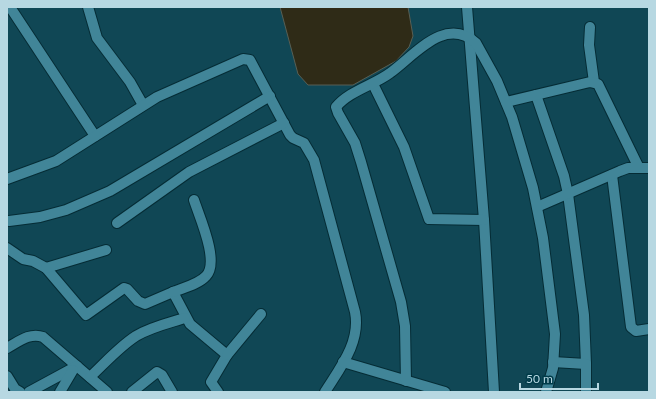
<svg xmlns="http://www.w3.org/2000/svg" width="656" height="399" viewBox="0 0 656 399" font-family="Lato,sans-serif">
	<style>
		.water { fill: #2f2b17; stroke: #585f54 }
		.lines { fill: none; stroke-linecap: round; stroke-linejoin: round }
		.minor-casing { stroke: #052c35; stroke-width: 12 }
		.minor { stroke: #418598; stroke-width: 10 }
	</style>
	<rect width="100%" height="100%" fill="#104755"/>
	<polygon class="water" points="280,7 408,7 413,36 409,47 396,61 353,85 308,85 298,74"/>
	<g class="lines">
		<defs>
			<g id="minor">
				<polyline points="10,7 95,136"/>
				<polyline points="88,7 97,38 130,82 143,105"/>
				<polyline points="467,7 484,220 494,392"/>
				<polyline points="590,27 589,45 594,82"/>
				<polyline points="373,84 404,147 429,219 484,220"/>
				<polyline points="536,95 564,176 568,194 584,315 586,364"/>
				<polyline points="506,102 590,82 598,84 639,168"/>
				<polyline points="612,175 631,327 636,331 649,329"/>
				<path d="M7,179L56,161L157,97L243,59L250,60L290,135L293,138L304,143L314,160L355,312C361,342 340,368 325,392"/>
				<polyline points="537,207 620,171 628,168 649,168"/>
				<polyline points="9,221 40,217 66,210 110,191 270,96"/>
				<polyline points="117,223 189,172 284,123"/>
				<polyline points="7,248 23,259 33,261 46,268 86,315 124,288 127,289 138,301 145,304 173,292 190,324 227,355 211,382 218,392"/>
				<polyline points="46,268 106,250"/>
				<path d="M173,292C183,288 199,284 206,276C220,262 199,216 194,200"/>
				<path d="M7,348C18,342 30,332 43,337L107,392"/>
				<polyline points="227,355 261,314"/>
				<polyline points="343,362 445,392"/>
				<polyline points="553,362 586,364 586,392"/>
				<polyline points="7,376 15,389 20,392"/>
				<path d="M90,377C105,363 119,347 136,336C151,327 169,323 185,318"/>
				<path d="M406,381L405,326L401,302L361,162L355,143L338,113L336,107C349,91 374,85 390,73C414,56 445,15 476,43L497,81L512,117L533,188L543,238L555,334L553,368L546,392"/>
				<polyline points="29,392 77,366"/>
				<polyline points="60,392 73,370"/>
				<polyline points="132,392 157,372 162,375 172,392"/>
			</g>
		</defs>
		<use href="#minor" class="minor-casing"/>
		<use href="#minor" class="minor"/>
	</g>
	<rect width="656" height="399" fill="none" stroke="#b7d8e2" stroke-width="16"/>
	<path d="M520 383v6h78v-6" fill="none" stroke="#b7d8e2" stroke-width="2"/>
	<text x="526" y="383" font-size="12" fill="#b7d8e2" stroke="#003c4a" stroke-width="3" paint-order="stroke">50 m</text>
</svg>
